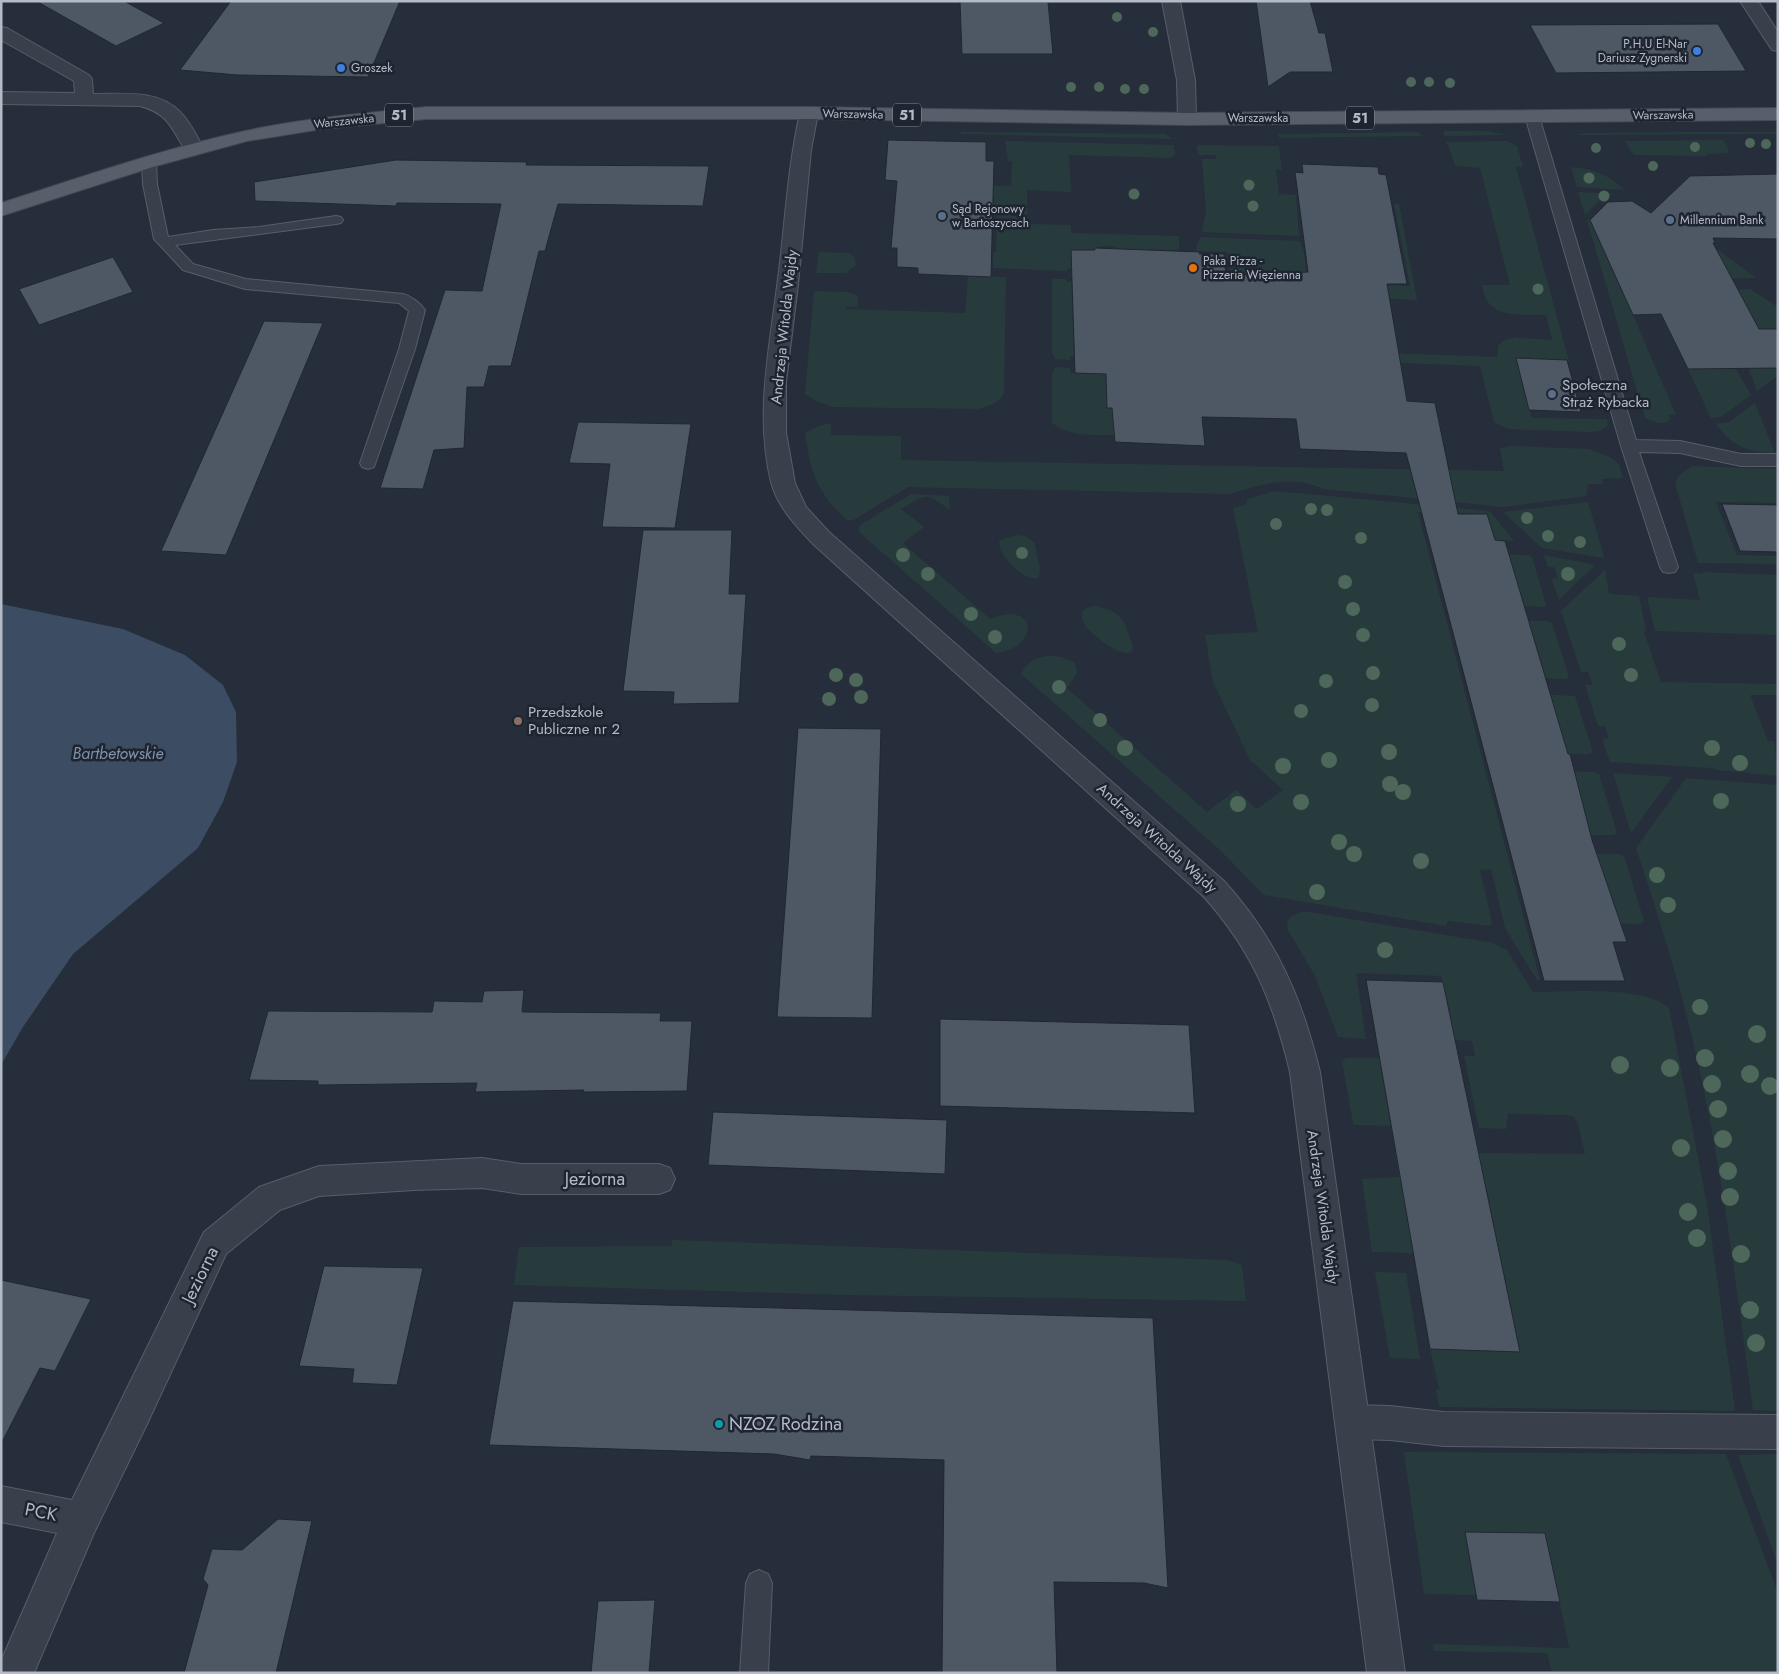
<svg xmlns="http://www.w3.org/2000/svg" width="1779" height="1674" viewBox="0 0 1779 1674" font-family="Jost,sans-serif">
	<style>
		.green { fill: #283b3c }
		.water { fill: #3c4c62 }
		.building { fill: #4e5865; stroke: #202732 }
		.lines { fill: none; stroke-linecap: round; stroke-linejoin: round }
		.service-casing { stroke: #575e69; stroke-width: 2 }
		.minor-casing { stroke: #575e69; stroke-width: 2 }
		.tertiary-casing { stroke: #575e69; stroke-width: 2 }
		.primary-casing { stroke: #424954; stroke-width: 2 }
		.service { fill: #39404b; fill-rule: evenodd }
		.minor { fill: #39404b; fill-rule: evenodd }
		.tertiary { fill: #39404b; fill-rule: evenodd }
		.primary { fill: #575f6b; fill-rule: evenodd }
		.tree { fill: #4d675b }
		.shop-dot { fill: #3f7fe0; stroke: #1e2530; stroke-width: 2 }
		.service-dot { fill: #5c6f8a; stroke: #1e2530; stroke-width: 2 }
		.food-dot { fill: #e8710a; stroke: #1e2530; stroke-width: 2 }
		.education-dot { fill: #8d6e63; stroke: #1e2530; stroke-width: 2 }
		.culture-dot { fill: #0f9aa8; stroke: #1e2530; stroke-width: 2 }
		.labels { text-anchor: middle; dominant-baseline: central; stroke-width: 5; stroke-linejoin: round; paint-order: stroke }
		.far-poi-label { font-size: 12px; fill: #b4bbc6; stroke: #1e2530; text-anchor: start }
		.far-street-label { font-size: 12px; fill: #b4bbc6; stroke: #1e2530 }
		.shield { fill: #1e2530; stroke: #878e99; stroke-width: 1 }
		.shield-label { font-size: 14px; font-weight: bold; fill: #b4bbc6 }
		.street-label { font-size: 15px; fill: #b4bbc6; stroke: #1e2530 }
		.poi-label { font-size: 15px; fill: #b4bbc6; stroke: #1e2530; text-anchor: start }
		.water-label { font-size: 16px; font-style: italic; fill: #7e92ab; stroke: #1e2530 }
		.near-street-label { font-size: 18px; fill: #b4bbc6; stroke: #1e2530 }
		.near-poi-label { font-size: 18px; fill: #b4bbc6; stroke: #1e2530; text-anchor: start }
	</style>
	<rect width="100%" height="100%" fill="#252e3a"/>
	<g class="green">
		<polygon points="1445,131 1486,131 1509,135 1444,136 1443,133"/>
		<polygon points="962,132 1165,134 1173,139 960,134"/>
		<polygon points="1419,132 1422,136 1279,138 1278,134"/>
		<polygon points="1685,132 1778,132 1778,134 1575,135 1586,133"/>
		<polygon points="1723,140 1729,150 1727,153 1707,154 1706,156 1635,155 1630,151 1625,141"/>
		<polygon points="1005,141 1174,145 1175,155 1170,158 1069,155 1071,192 1027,190 1027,224 1071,225 1071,233 1179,236 1179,250 1119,249 1113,246 1101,246 1101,247 1095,247 1095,250 1071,250 1072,269 1067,268 1067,271 993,268 993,252 996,252 997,216 993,215 994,186 1011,186 1012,161 1008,161"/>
		<path d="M1507,141L1517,146L1523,167H1516L1569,361L1567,362L1566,360L1516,358L1529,410L1532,418L1607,419L1608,425L1600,431L1591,432L1508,429L1494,422L1480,366L1351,361L1350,352L1345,351L1337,291L1388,293L1387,285L1410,286L1394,204H1399L1417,300L1356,297V306H1353L1358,341L1361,342L1362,349L1384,350L1385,353L1498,357V346L1504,340L1517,337L1518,338L1552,340L1546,315C1521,313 1487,322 1482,285H1510L1480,168L1455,166L1448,145L1446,144L1447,142Z"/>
		<polygon points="1197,145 1279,146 1282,170 1276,170 1279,194 1296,195 1299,236 1202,232 1206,211 1202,159 1216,159 1215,155 1198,155"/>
		<path d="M1571,167C1590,168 1611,175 1624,190L1577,187Z"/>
		<polygon points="1578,192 1615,194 1602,198 1585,215"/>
		<polygon points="1587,220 1590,220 1633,315 1676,415 1668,415 1670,419 1668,422 1658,423 1645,418"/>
		<polygon points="1200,237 1300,241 1304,252 1307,278 1232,276 1230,275 1227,252 1197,251 1197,245"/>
		<polygon points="1718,250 1756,278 1716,279 1708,251"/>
		<polygon points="819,252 849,253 855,258 856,265 846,273 816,273"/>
		<path d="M968,276L1006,277L1004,391C1001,403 988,406 978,409L833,407L816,401L805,394L814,291L847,292L856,295L858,298L857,307L846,306V309L965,313Z"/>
		<polygon points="1052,279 1066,279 1067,282 1072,282 1074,356 1070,356 1070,360 1055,359 1052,353"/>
		<polygon points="1750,289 1778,307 1778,331 1759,329 1749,310 1732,310 1732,290"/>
		<path d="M1055,367L1070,368L1071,373L1118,374L1107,400V408H1114L1115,435C1094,435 1069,437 1052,423V375Z"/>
		<polygon points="1748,368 1778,368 1778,376 1757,391"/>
		<polygon points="1688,369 1736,369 1751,395 1721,417 1711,418"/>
		<path d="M1755,403L1775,453C1748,452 1732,447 1716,424L1729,422Z"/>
		<path d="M831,423V435L901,436V460L1504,471L1500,448L1511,446L1589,449L1610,457L1619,464L1623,478L1602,479L1603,484H1588L1586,496L1503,507L1323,489C1291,474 1261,485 1230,494L908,487L853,520H847C816,491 811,474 805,433L819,426Z"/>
		<polygon points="1692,466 1778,469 1778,503 1716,502 1737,555 1778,556 1778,564 1698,563 1675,483 1679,475"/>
		<path d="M1276,491L1490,511L1514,541L1495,540L1486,514L1418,512L1540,980H1537L1505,928L1491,869L1480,870L1492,923L1490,926L1448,921L1446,926L1264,895L1219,849L1021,674C1031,653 1057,652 1075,663L1077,673L1067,688L1207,812L1236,790L1257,809L1283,790L1250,760L1213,682L1205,635L1258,632L1233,508L1247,504V499Z"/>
		<path d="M911,494L949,496L950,510C923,491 929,494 901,509L924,527L903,543L990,619C1036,599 1042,647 996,653L858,531L860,525Z"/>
		<polygon points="1588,502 1604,556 1603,558 1542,548 1503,512"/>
		<path d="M1017,535L1025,536L1034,542L1040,568L1039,576L1037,578C1023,581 999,556 999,542L1002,539Z"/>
		<polygon points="1499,554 1528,555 1532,557 1546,605 1544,607 1514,606"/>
		<polygon points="1544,555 1591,564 1594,566 1559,600 1552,579 1558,578 1554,567 1548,567"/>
		<polygon points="1605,570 1609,594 1639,596 1646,631 1644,632 1661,682 1778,684 1778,695 1750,695 1768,741 1774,741 1778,776 1717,770 1712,768 1610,762 1602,739 1609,738 1605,726 1598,726 1585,685 1593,685 1588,672 1581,672 1561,611"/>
		<polygon points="1702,572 1778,575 1778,635 1655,631 1647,597 1700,600 1693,573 1703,574"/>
		<path d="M1095,606C1124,611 1125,623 1133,647L1132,652C1120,658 1090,634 1084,623C1082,620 1082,616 1082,612L1086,608Z"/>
		<polygon points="1519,621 1548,621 1552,623 1569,677 1566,679 1535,678"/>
		<polygon points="1540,694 1575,696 1593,752 1589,754 1558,754"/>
		<polygon points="1563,771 1594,772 1599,774 1617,833 1613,835 1582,835"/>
		<polygon points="1613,773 1672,777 1631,833"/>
		<path d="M1686,778L1778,785V1411L1753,1410C1736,1284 1721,1157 1691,1033C1676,970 1656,909 1636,848Z"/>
		<polygon points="1587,854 1619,854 1624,856 1644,921 1641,924 1607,923"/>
		<path d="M1303,911L1493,943L1507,950L1533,992C1567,992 1643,985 1669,1008L1707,1204L1735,1411L1439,1407L1436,1390L1439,1389L1430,1349L1520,1352L1486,1186L1414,1253L1372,1252L1362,1179L1399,1177L1395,1152L1585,1154L1578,1124L1574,1117L1567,1115L1508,1114L1506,1129L1479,1128L1464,1056H1475L1472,1041L1455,1040L1441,976L1356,973L1366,1039L1338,1037L1315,976L1288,930L1287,923L1290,917Z"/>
		<polygon points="1347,1058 1379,1058 1390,1120 1473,1128 1355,1125 1353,1123 1342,1061"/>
		<polygon points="672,1240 1227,1260 1242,1265 1246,1301 845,1295 514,1285 519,1247 672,1246"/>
		<polygon points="1375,1272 1406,1273 1420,1359 1390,1358"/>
		<polygon points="1404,1452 1726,1454 1778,1593 1778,1673 1552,1673 1547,1653 1434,1651 1432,1644 1569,1648 1545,1533 1465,1532 1476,1595 1424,1594"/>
		<polygon points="1778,1454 1778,1564 1738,1455"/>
	</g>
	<polygon class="water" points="1,604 123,629 185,655 223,685 236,712 237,762 223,802 198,848 73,954 23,1027 1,1065"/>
	<g class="building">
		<polygon points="36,1 124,1 164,23 116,46"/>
		<polygon points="231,1 400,1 368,77 238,75 180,70"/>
		<polygon points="1256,1 1310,1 1319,33 1325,33 1333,72 1290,72 1268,87"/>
		<polygon points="960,2 1048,2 1053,54 962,54"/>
		<polygon points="1718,24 1746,71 1556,73 1530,25"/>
		<polygon points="888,140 986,142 986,161 994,161 991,277 918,274 918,268 897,267 897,248 891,248 897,181 885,180"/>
		<polygon points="396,160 527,162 526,165 709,166 703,206 558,204 545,251 539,251 511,366 489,366 484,387 467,387 464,448 434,450 423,489 380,488 445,290 482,291 501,204 397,203 396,206 255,201 254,182"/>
		<polygon points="1302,164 1378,167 1379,174 1386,175 1407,284 1387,284 1407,401 1435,403 1458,514 1487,514 1495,540 1505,541 1568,754 1570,754 1592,840 1627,942 1613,942 1625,981 1544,981 1406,453 1300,449 1296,419 1202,417 1205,446 1115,442 1112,408 1107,408 1106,374 1075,373 1071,250 1095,250 1095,248 1200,252 1199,254 1224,254 1226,276 1308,272 1295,172 1303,173"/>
		<polygon points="1778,174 1778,239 1713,238 1715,243 1713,243 1759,329 1778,329 1778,368 1688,369 1661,314 1633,315 1590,220 1608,202 1632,201 1651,213 1690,176"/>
		<polygon points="113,257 133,292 39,325 19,289"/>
		<polygon points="264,321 323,323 226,555 161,551"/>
		<polygon points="1516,358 1567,360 1581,412 1529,410"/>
		<polygon points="578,422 691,424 675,528 602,527 610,464 569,463"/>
		<polygon points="1722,504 1778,505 1778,552 1740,551"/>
		<polygon points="643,530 732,530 729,594 746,594 739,703 673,704 674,692 623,691"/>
		<polygon points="798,728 881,729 872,1018 777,1017"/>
		<polygon points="1366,980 1443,982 1520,1352 1430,1349"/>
		<polygon points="524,990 522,1012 661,1013 660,1021 692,1021 687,1091 583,1092 584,1090 475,1092 477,1083 318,1085 318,1081 249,1080 268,1011 432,1012 434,1001 482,1002 484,991"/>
		<polygon points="940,1019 1189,1025 1195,1113 940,1106"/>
		<polygon points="713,1112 947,1120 945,1174 708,1165"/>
		<polygon points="324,1266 423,1268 397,1385 352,1383 354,1369 299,1366"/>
		<polygon points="1,1280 91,1299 55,1371 40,1368 1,1444"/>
		<polygon points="513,1301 1153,1318 1168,1588 1144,1583 1054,1582 1057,1673 942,1673 944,1460 811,1456 810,1460 774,1454 489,1445"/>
		<polygon points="278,1519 312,1521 276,1673 184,1673 208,1585 203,1579 212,1549 242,1550"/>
		<polygon points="1465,1532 1545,1533 1560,1602 1477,1600"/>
		<polygon points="655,1600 649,1673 591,1673 598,1601"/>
	</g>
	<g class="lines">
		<defs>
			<g id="service">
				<polygon points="1532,112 1539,116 1636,440 1680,441 1741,454 1778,454 1778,466 1741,466 1680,453 1639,452 1678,567 1675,572 1669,573 1663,572 1660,567 1621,446 1525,116"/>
				<path d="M149,158L156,162L157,184L168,237L213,230L259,227L336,216L341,217L343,220L341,223L336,224L175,245L193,264L246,279L403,294C411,296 420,303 425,310L415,349L374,467L368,469L362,467L360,463L399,349L409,311L399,303L245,289L183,270L154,239L143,184L142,162Z"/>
				<polygon points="759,1570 768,1574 772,1583 768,1673 740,1673 746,1583 750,1574"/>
			</g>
			<g id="minor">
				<polygon points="1162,1 1180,1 1195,80 1196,119 1194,123 1187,125 1180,123 1178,119 1177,80"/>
				<polygon points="1740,1 1758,1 1778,32 1778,51 1772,50"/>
				<path d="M1,27L7,28L89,75L92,79L93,94C122,94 160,89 181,113C191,123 197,137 204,149L201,153L194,155L187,153C172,130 170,114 140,106L1,104V92L75,93L74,81L1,40Z"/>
				<polygon points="482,1158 521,1164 659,1164 670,1168 675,1179 670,1190 659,1194 521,1194 482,1188 414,1190 319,1196 280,1210 226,1254 147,1424 94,1533 34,1673 1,1673 1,1661 57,1533 1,1522 1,1486 72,1500 204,1232 259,1187 319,1166"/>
				<polygon points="1353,1405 1390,1406 1444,1412 1778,1415 1778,1449 1444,1446 1390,1440 1353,1439 1341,1434 1336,1422 1341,1410"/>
			</g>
			<path id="tertiary" d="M809,107L816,109L818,113L811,150L798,285L786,382V433L795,483L806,507L829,532L1224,881C1276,938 1302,998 1320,1072L1405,1673H1367L1290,1072C1273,1002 1253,952 1204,897L813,544C796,526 777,506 771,482C755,416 769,351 777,286C785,228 787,170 800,113L802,109Z"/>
			<path id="primary" d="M426,107H809L1187,113L1778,108V120L1187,125L809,119H426L322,129L247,141L156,166L1,216V203C82,177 162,149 245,131C305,118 366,113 426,107Z"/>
		</defs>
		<use href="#service" class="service-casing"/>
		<use href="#minor" class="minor-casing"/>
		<use href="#tertiary" class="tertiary-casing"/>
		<use href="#primary" class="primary-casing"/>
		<use href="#service" class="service"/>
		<use href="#minor" class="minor"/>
		<use href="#tertiary" class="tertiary"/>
		<use href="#primary" class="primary"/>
	</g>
	<g class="tree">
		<circle cx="1117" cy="17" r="5"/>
		<circle cx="1153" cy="32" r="5"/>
		<circle cx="1411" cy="82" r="5"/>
		<circle cx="1429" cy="82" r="5"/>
		<circle cx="1450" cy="83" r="5"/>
		<circle cx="1071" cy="87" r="5"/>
		<circle cx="1099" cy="87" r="5"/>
		<circle cx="1125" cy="89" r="5"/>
		<circle cx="1144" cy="89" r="5"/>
		<circle cx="1750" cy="143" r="5"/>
		<circle cx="1766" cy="144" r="5"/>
		<circle cx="1695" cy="147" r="5"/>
		<circle cx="1596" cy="148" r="5"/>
		<circle cx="1653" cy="166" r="5"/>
		<circle cx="1589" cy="178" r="5.5"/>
		<circle cx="1249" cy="185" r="5.5"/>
		<circle cx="1134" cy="194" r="5.5"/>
		<circle cx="1604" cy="196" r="5.5"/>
		<circle cx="1253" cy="206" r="5.5"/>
		<circle cx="1538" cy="289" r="5.5"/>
		<circle cx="1311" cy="509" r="6"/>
		<circle cx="1327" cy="510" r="6"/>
		<circle cx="1527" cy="518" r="6"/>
		<circle cx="1276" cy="524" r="6"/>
		<circle cx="1548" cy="536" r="6"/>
		<circle cx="1361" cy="538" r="6"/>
		<circle cx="1580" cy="542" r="6"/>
		<circle cx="1022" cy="553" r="6"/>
		<circle cx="903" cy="555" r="7"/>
		<circle cx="928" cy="574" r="7"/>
		<circle cx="1568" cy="574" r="7"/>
		<circle cx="1345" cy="582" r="7"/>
		<circle cx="1353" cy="609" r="7"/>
		<circle cx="971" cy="614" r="7"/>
		<circle cx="1363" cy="635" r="7"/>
		<circle cx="995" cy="637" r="7"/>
		<circle cx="1619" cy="644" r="7"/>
		<circle cx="1373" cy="673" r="7"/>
		<circle cx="836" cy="675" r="7"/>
		<circle cx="1631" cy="675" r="7"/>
		<circle cx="856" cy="680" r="7"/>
		<circle cx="1326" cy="681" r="7"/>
		<circle cx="1059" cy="687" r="7"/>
		<circle cx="861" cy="697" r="7"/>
		<circle cx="829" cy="699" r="7"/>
		<circle cx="1372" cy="705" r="7"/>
		<circle cx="1301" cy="711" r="7"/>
		<circle cx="1100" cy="720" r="7"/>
		<circle cx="1125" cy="748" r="8"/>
		<circle cx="1712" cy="748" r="8"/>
		<circle cx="1389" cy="752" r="8"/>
		<circle cx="1329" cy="760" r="8"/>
		<circle cx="1740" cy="763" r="8"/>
		<circle cx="1283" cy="766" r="8"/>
		<circle cx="1390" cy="784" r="8"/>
		<circle cx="1403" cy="792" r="8"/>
		<circle cx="1721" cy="801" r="8"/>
		<circle cx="1301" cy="802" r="8"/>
		<circle cx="1238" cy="804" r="8"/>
		<circle cx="1339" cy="842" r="8"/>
		<circle cx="1354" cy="854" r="8"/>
		<circle cx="1421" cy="861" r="8"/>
		<circle cx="1657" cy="875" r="8"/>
		<circle cx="1317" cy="892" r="8"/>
		<circle cx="1668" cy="905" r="8"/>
		<circle cx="1385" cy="950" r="8"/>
		<circle cx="1700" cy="1007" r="8"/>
		<circle cx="1757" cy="1034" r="9"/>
		<circle cx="1705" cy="1058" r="9"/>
		<circle cx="1620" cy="1065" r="9"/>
		<circle cx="1670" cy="1068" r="9"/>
		<circle cx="1750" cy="1074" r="9"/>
		<circle cx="1712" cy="1084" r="9"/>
		<circle cx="1770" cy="1086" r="9"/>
		<circle cx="1718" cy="1109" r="9"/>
		<circle cx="1723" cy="1139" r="9"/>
		<circle cx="1681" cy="1148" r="9"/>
		<circle cx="1728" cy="1171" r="9"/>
		<circle cx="1730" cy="1197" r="9"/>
		<circle cx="1688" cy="1212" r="9"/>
		<circle cx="1697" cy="1238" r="9"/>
		<circle cx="1741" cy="1254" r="9"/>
		<circle cx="1750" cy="1310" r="9"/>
		<circle cx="1756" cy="1343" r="9"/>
	</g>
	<g class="shop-dot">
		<circle cx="1697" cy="51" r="5"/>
		<circle cx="341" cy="68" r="5"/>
	</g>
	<g class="service-dot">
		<circle cx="942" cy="216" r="5"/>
		<circle cx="1670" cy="220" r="5"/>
		<circle cx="1552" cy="394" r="5"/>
	</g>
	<circle class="food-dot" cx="1193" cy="268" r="5"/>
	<circle class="education-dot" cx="518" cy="721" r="5"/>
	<circle class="culture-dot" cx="719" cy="1424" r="5"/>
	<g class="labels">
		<g class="far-poi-label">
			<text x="1687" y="44" text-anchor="end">P.H.U El-Nar<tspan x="1687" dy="14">Dariusz Zygnerski</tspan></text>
			<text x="351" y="68">Groszek</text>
			<text x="952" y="209">Sąd Rejonowy<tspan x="952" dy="14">w Bartoszycach</tspan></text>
			<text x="1680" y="220">Millennium Bank</text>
			<text x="1203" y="261">Paka Pizza -<tspan x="1203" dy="14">Pizzeria Więzienna</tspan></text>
		</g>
		<g class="far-street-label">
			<text transform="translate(853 114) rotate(1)">Warszawska</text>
			<text transform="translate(1663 115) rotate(-1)">Warszawska</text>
			<text x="1258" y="118">Warszawska</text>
			<text transform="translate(344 121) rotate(-6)">Warszawska</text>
		</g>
		<g class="shield">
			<rect x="385" y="103.5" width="28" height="23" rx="4"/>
			<rect x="893" y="103.5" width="28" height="23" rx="4"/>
			<rect x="1346" y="106.5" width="28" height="23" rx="4"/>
		</g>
		<g class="shield-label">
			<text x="399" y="115">51</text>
			<text x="907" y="115">51</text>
			<text x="1360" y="118">51</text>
		</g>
		<g class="street-label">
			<text transform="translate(784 327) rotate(-84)">Andrzeja Witolda Wajdy</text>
			<text transform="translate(1157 838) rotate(42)">Andrzeja Witolda Wajdy</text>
			<text transform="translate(1323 1207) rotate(82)">Andrzeja Witolda Wajdy</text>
		</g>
		<g class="poi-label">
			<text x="1562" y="385">Społeczna<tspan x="1562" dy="17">Straż Rybacka</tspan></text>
			<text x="528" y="712">Przedszkole<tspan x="528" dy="17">Publiczne nr 2</tspan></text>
		</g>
		<g class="water-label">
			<text x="118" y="753">Bartbetowskie</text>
		</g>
		<g class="near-street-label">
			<text x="595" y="1179">Jeziorna</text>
			<text transform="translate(200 1275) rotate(-64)">Jeziorna</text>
			<text transform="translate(41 1512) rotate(11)">PCK</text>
		</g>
		<g class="near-poi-label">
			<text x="729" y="1424">NZOZ Rodzina</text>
		</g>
	</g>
	<rect width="1779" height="1674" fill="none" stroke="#b4bbc6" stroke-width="5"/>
</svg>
